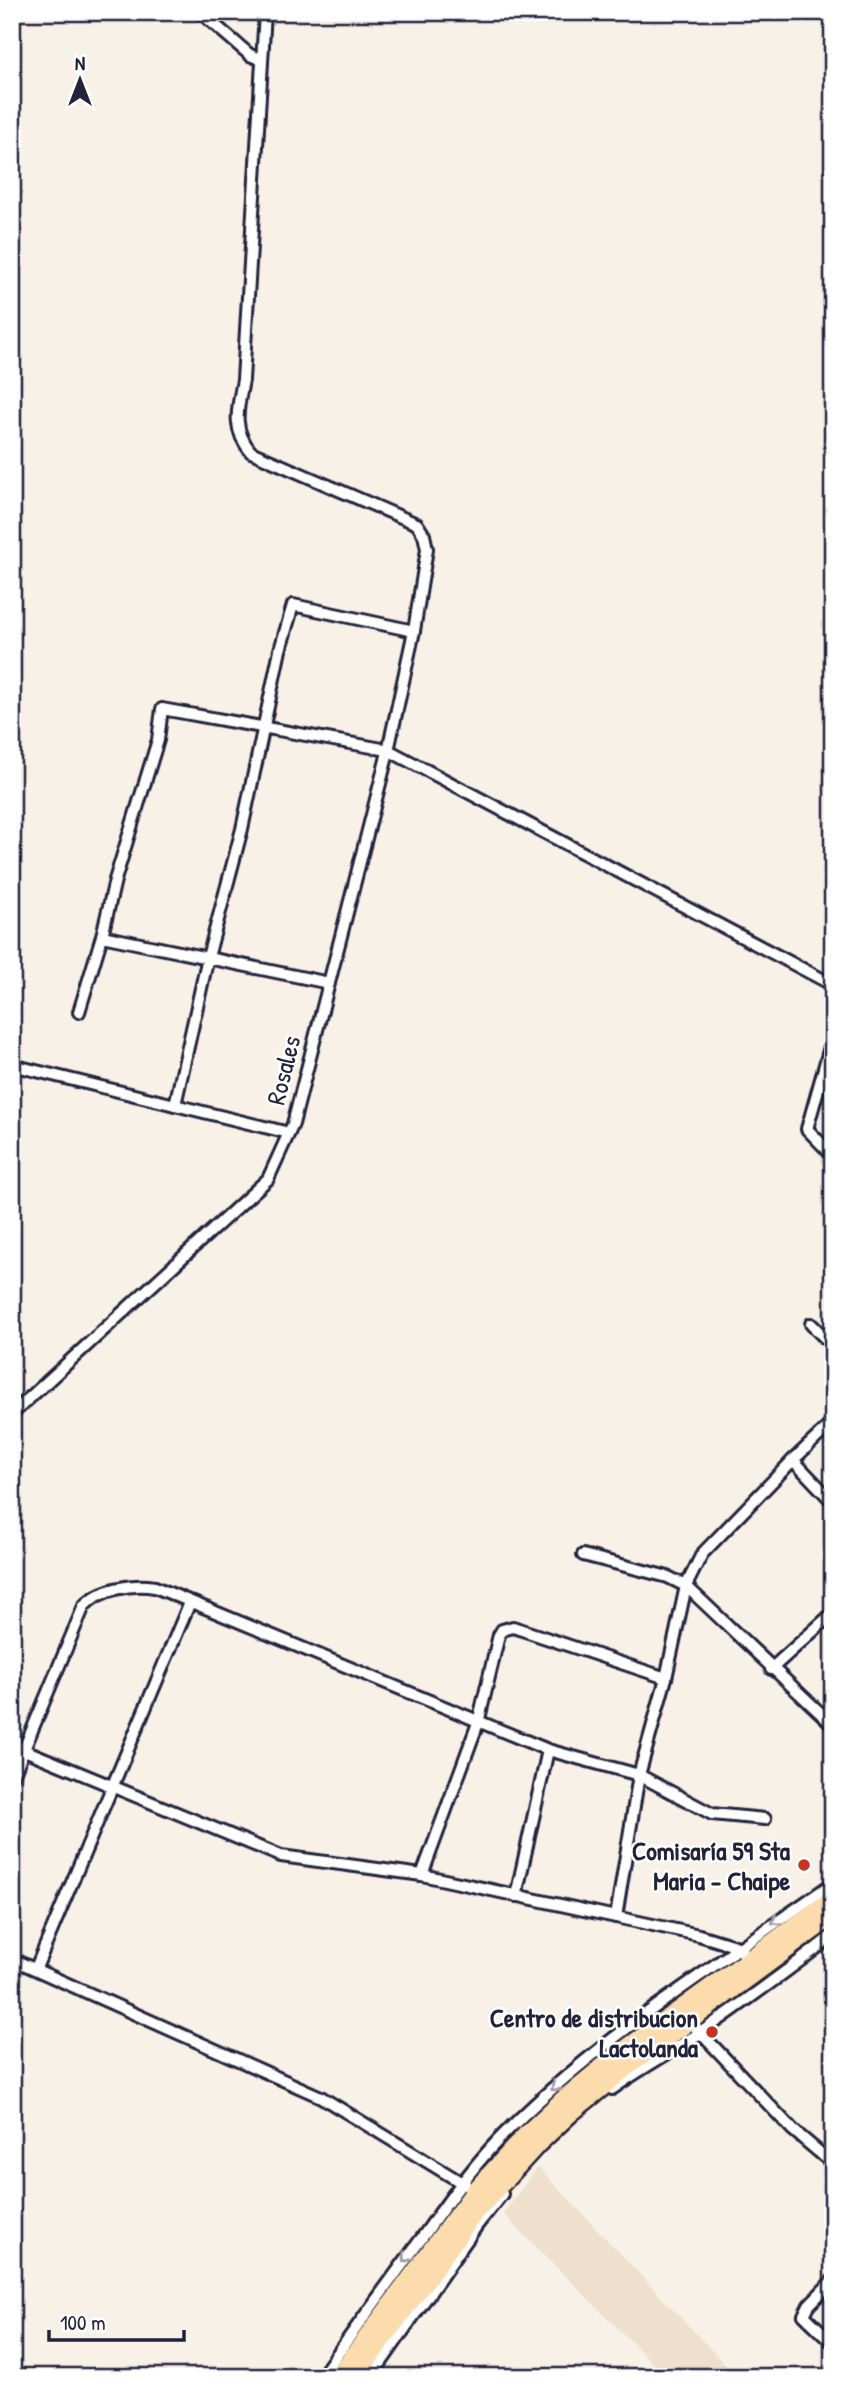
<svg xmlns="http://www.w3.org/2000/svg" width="845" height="2389" viewBox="0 0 845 2389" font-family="'Patrick Hand',sans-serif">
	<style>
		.built { fill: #eee0cc }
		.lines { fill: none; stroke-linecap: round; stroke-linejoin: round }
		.minor-casing { stroke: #22223b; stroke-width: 16 }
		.trunk-casing { stroke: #22223b; stroke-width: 23 }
		.minor { stroke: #fff; stroke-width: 10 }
		.trunk { stroke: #fcdcac; stroke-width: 18 }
		.oneway { stroke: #9c9ca7 }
		.poi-dot { fill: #c8321e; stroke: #fff; stroke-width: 2.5 }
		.labels { text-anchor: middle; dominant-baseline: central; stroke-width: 5; stroke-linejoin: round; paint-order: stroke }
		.street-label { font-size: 26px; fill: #22223b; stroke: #fff }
		.poi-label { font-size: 26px; font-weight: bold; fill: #22223b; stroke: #fff; text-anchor: end }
	</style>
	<rect width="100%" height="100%" fill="#f7f1e8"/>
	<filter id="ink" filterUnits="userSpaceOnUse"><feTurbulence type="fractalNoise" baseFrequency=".0143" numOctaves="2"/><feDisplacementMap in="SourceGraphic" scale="14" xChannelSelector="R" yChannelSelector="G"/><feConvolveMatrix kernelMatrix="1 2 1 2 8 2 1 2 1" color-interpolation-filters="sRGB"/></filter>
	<g filter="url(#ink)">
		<polygon class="built" points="538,2167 737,2377 667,2377 503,2214"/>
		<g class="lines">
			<defs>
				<g id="minor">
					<polyline points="200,12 250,55 260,59"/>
					<polyline points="102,936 329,983"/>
					<polyline points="79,1012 102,936 115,880 158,740 162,709 388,750 833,985"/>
					<polyline points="833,1036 807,1129 833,1156"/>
					<polyline points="12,1065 289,1133"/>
					<polyline points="175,1105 208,957 242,829 280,650 293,605 414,631"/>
					<polyline points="811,1324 833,1346"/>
					<path d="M12,1414L268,1179L293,1124L386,760L414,631L427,549L424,535L417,524L251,452C231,428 238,408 243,380L265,12"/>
					<polyline points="793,1460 833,1502"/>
					<polyline points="583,1555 668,1577 686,1586 833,1725"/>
					<polyline points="771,1669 833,1613"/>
					<polyline points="12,1745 281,1856 422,1875 699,1935 738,1947 749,1959"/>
					<path d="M12,1778L84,1606C99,1589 132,1583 155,1587L548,1750L639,1775L712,1814L765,1819"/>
					<polyline points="422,1875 478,1723 499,1635 502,1630 513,1627 666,1678"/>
					<polyline points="516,1896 548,1750"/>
					<polyline points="616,1917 639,1775 666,1678 686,1586 702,1554 793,1460 833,1422"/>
					<polyline points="12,1959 321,2097 467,2186"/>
					<polyline points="36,1968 190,1602"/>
					<polyline points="696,2028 793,2130 833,2164"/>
					<path d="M612,2089C641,2068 673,2051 703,2031C747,2000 791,1969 833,1935"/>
					<polyline points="833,2280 809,2305 804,2315 833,2343"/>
					<path d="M321,2377C355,2329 389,2282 424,2235C451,2197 477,2160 511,2127C607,2032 723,1961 833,1883"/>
					<polyline points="371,2377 478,2224 502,2194"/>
				</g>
				<g id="trunk">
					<polyline points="338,2377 475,2191 528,2133 562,2101 615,2057 833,1899"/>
					<polyline points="355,2377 474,2213 538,2143 571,2112 624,2069 833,1915"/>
				</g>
			</defs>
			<use href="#minor" class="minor-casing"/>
			<use href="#trunk" class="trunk-casing"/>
			<use href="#minor" class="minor"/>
			<use href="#trunk" class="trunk"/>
		</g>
		<defs><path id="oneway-chevron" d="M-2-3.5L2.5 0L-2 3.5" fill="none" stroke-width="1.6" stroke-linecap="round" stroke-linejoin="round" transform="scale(1.75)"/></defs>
		<g class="oneway">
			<use href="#oneway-chevron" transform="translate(776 1921) rotate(146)"/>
			<use href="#oneway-chevron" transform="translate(555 2087) rotate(140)"/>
			<use href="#oneway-chevron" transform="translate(407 2258) rotate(126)"/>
		</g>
	</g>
	<g class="poi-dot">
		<circle cx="804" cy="1865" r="7"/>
		<circle cx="712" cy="2032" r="7"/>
	</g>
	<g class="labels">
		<g class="street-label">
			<text transform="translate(283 1070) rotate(-76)">Rosales</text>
		</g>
		<g class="poi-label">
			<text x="790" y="1850">Comisaría 59 Sta<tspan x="790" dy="30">Maria - Chaipe</tspan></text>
			<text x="698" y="2017">Centro de distribucion<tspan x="698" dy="30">Lactolanda</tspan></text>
		</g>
	</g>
	<rect width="845" height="2389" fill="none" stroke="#fff" stroke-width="42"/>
	<rect x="21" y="21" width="803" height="2347" fill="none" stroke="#22223b" stroke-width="2.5" filter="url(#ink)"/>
	<g transform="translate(80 80)" stroke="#ffffff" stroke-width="5" paint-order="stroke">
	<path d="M0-5L12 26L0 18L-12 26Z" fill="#22223b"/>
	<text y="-10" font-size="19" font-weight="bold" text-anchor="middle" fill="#22223b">N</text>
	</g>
	<path d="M49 2330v10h135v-10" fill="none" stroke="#22223b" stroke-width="3.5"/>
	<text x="60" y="2330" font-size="21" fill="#22223b" stroke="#ffffff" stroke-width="5" paint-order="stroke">100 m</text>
</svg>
